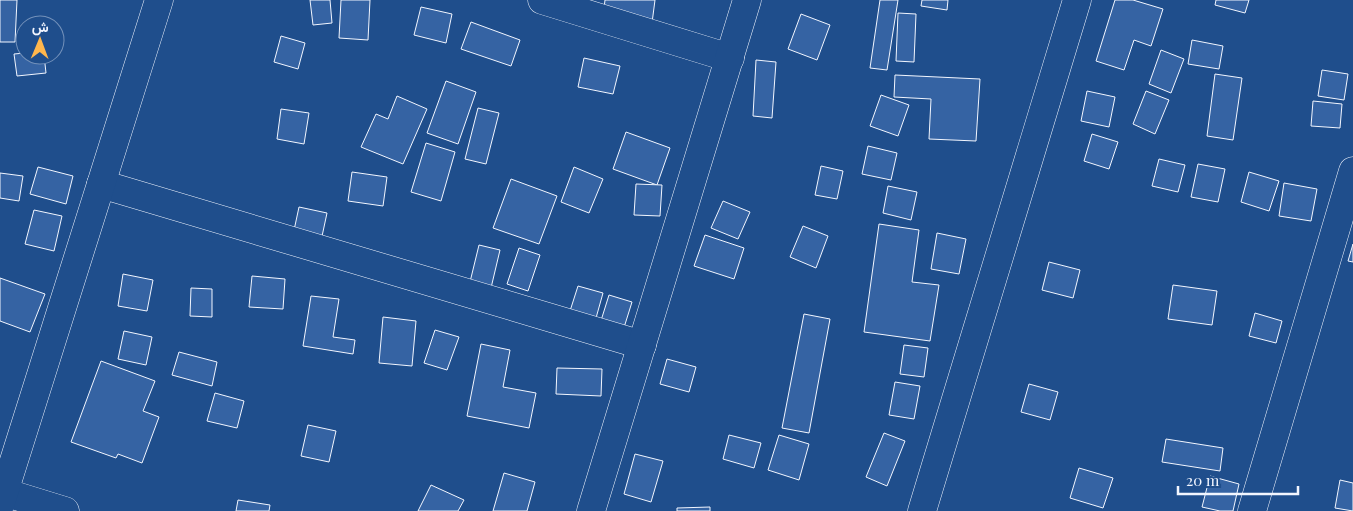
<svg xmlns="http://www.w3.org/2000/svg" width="1353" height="511" viewBox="0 0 1353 511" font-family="'Playfair Display',Vazirmatn,serif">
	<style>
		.building { fill: #3563a3; stroke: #f2f6ff }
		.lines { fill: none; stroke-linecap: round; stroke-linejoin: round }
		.minor-casing { stroke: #f2f6ff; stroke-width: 29 }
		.minor { stroke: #1f4e8c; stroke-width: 28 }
	</style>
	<rect width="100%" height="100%" fill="#1f4e8c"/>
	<g class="building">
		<polygon points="0,0 17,0 15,42 0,42"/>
		<polygon points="310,0 330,0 332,23 313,25"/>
		<polygon points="341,0 370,0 368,40 339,38"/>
		<polygon points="605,0 655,0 652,23 603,16"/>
		<polygon points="880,0 898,0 887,70 870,68"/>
		<polygon points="922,0 948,0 947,10 921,6"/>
		<polygon points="1115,0 1133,0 1163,9 1151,46 1134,40 1124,70 1096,61"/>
		<polygon points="1216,0 1249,0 1245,13 1215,5"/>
		<polygon points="421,7 452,14 446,43 414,35"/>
		<polygon points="898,13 916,14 914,62 896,61"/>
		<polygon points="801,14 830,25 817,60 788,49"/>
		<polygon points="471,22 520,40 511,66 461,49"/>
		<polygon points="281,36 305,43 298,69 274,62"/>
		<polygon points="1192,40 1223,46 1219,69 1188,64"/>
		<polygon points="1161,50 1184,59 1171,93 1149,84"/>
		<polygon points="25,53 25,55 44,55 46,73 17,76 14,54"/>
		<polygon points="584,58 620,66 613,94 578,87"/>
		<polygon points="756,60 776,62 772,118 753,116"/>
		<polygon points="1322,70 1348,74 1344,100 1318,96"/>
		<polygon points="1215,74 1242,78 1233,140 1207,136"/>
		<polygon points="895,75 980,79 976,141 929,139 931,99 894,97"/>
		<polygon points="446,81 476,92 458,144 427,133"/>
		<polygon points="1087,91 1115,97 1109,127 1081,121"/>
		<polygon points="1146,91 1169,100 1155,134 1133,124"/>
		<polygon points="881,95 909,105 898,136 870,126"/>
		<polygon points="397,96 427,109 403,164 361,147 376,114 388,119"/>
		<polygon points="1313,101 1342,104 1340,128 1311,126"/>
		<polygon points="478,108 499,113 486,164 465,159"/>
		<polygon points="281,109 309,113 304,144 277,139"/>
		<polygon points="626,132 670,148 657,185 613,169"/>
		<polygon points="1092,134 1118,142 1109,169 1084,161"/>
		<polygon points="426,143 455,152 441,201 411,192"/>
		<polygon points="868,146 897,153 891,180 862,174"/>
		<polygon points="1159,159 1185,165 1178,192 1152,186"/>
		<polygon points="1198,164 1225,169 1218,202 1191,197"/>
		<polygon points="821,166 843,171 837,199 815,195"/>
		<polygon points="38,167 73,176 66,204 30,194"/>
		<polygon points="574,167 603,179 589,213 561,202"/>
		<polygon points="352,172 387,177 383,206 348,201"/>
		<polygon points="1249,172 1279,181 1269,211 1241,202"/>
		<polygon points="0,173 23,176 19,201 0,198"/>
		<polygon points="511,179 557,196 539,244 493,228"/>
		<polygon points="1284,183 1317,189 1311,221 1279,216"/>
		<polygon points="636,184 662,185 660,216 634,215"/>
		<polygon points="888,186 917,192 911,220 883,213"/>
		<polygon points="723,201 750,212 738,239 711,228"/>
		<polygon points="299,207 327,213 321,241 293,235"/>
		<polygon points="34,210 62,216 54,251 25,244"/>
		<polygon points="879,224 919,230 912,282 939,285 930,341 864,332"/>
		<polygon points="803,226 828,236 816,268 790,257"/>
		<polygon points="937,233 966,239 959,274 931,269"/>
		<polygon points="705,235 744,248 734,279 694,266"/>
		<polygon points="1353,244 1353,262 1348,261"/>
		<polygon points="479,245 500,250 491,288 470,282"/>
		<polygon points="519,248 540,255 528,291 507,284"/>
		<polygon points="1049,262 1080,270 1073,298 1042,290"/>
		<polygon points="123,274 153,280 147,311 118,306"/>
		<polygon points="252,276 285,279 283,309 249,307"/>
		<polygon points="0,278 45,294 30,332 0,321"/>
		<polygon points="1173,285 1217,291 1212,325 1168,319"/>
		<polygon points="578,286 603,293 596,318 570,311"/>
		<polygon points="191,288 212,289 212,317 190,316"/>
		<polygon points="609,295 632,302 622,334 599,327"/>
		<polygon points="311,296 339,299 333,337 355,340 353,354 303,346"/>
		<polygon points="1255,313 1282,321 1276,343 1249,336"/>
		<polygon points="804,314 830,319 809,433 782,428"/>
		<polygon points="383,317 416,321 412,366 379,363"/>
		<polygon points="435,330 459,337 447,370 424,363"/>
		<polygon points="124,331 152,337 146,365 118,359"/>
		<polygon points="481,344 510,350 503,387 536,393 529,428 467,416"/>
		<polygon points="904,345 928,348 924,377 900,374"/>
		<polygon points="179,352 217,362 212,386 172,375"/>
		<polygon points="667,359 696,367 689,392 660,384"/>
		<polygon points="101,361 155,381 143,411 159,417 142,463 118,454 116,458 71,442"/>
		<polygon points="557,368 602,369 601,396 556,394"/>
		<polygon points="895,382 920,386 914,419 889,415"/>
		<polygon points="1029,384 1058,392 1050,420 1021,412"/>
		<polygon points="215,393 244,401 237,428 207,421"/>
		<polygon points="308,425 336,431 329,462 301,456"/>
		<polygon points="884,433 905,441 887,486 866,477"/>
		<polygon points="729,435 761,443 754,468 723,459"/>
		<polygon points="779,435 809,444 799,480 768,470"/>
		<polygon points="1166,439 1223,448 1220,471 1162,462"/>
		<polygon points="635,454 663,461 651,502 624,494"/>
		<polygon points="1079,468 1113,478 1103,508 1070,498"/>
		<polygon points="504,473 535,482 527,511 493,511"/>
		<polygon points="1210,476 1239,484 1233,511 1220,511 1202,507"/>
		<polygon points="1340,480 1353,483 1353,511 1335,508"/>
		<polygon points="431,485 464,500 458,511 418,511"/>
		<polygon points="238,500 270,505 269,511 236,511"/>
		<polygon points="710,507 710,511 677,511 677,508"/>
	</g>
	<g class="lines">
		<defs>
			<g id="minor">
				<polyline points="542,0 730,58"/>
				<polyline points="101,184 642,345"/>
				<polyline points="0,491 65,511"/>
				<polyline points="0,505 159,0"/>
				<polyline points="591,511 747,0"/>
				<polyline points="922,511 1077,0"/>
				<polyline points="1252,511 1353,171"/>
			</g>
		</defs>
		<use href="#minor" class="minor-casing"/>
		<use href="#minor" class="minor"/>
	</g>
	<g transform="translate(40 40) rotate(1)"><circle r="24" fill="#1f4e8c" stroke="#7391ba"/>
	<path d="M0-4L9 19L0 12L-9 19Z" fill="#ffb74d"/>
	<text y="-8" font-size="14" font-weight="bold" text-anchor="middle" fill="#f2f6ff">ش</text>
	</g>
	<path d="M1178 486v8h120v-8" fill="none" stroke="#f2f6ff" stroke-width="2.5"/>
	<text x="1186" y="486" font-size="15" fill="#f2f6ff" stroke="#1f4e8c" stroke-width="4" paint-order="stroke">20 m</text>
</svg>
